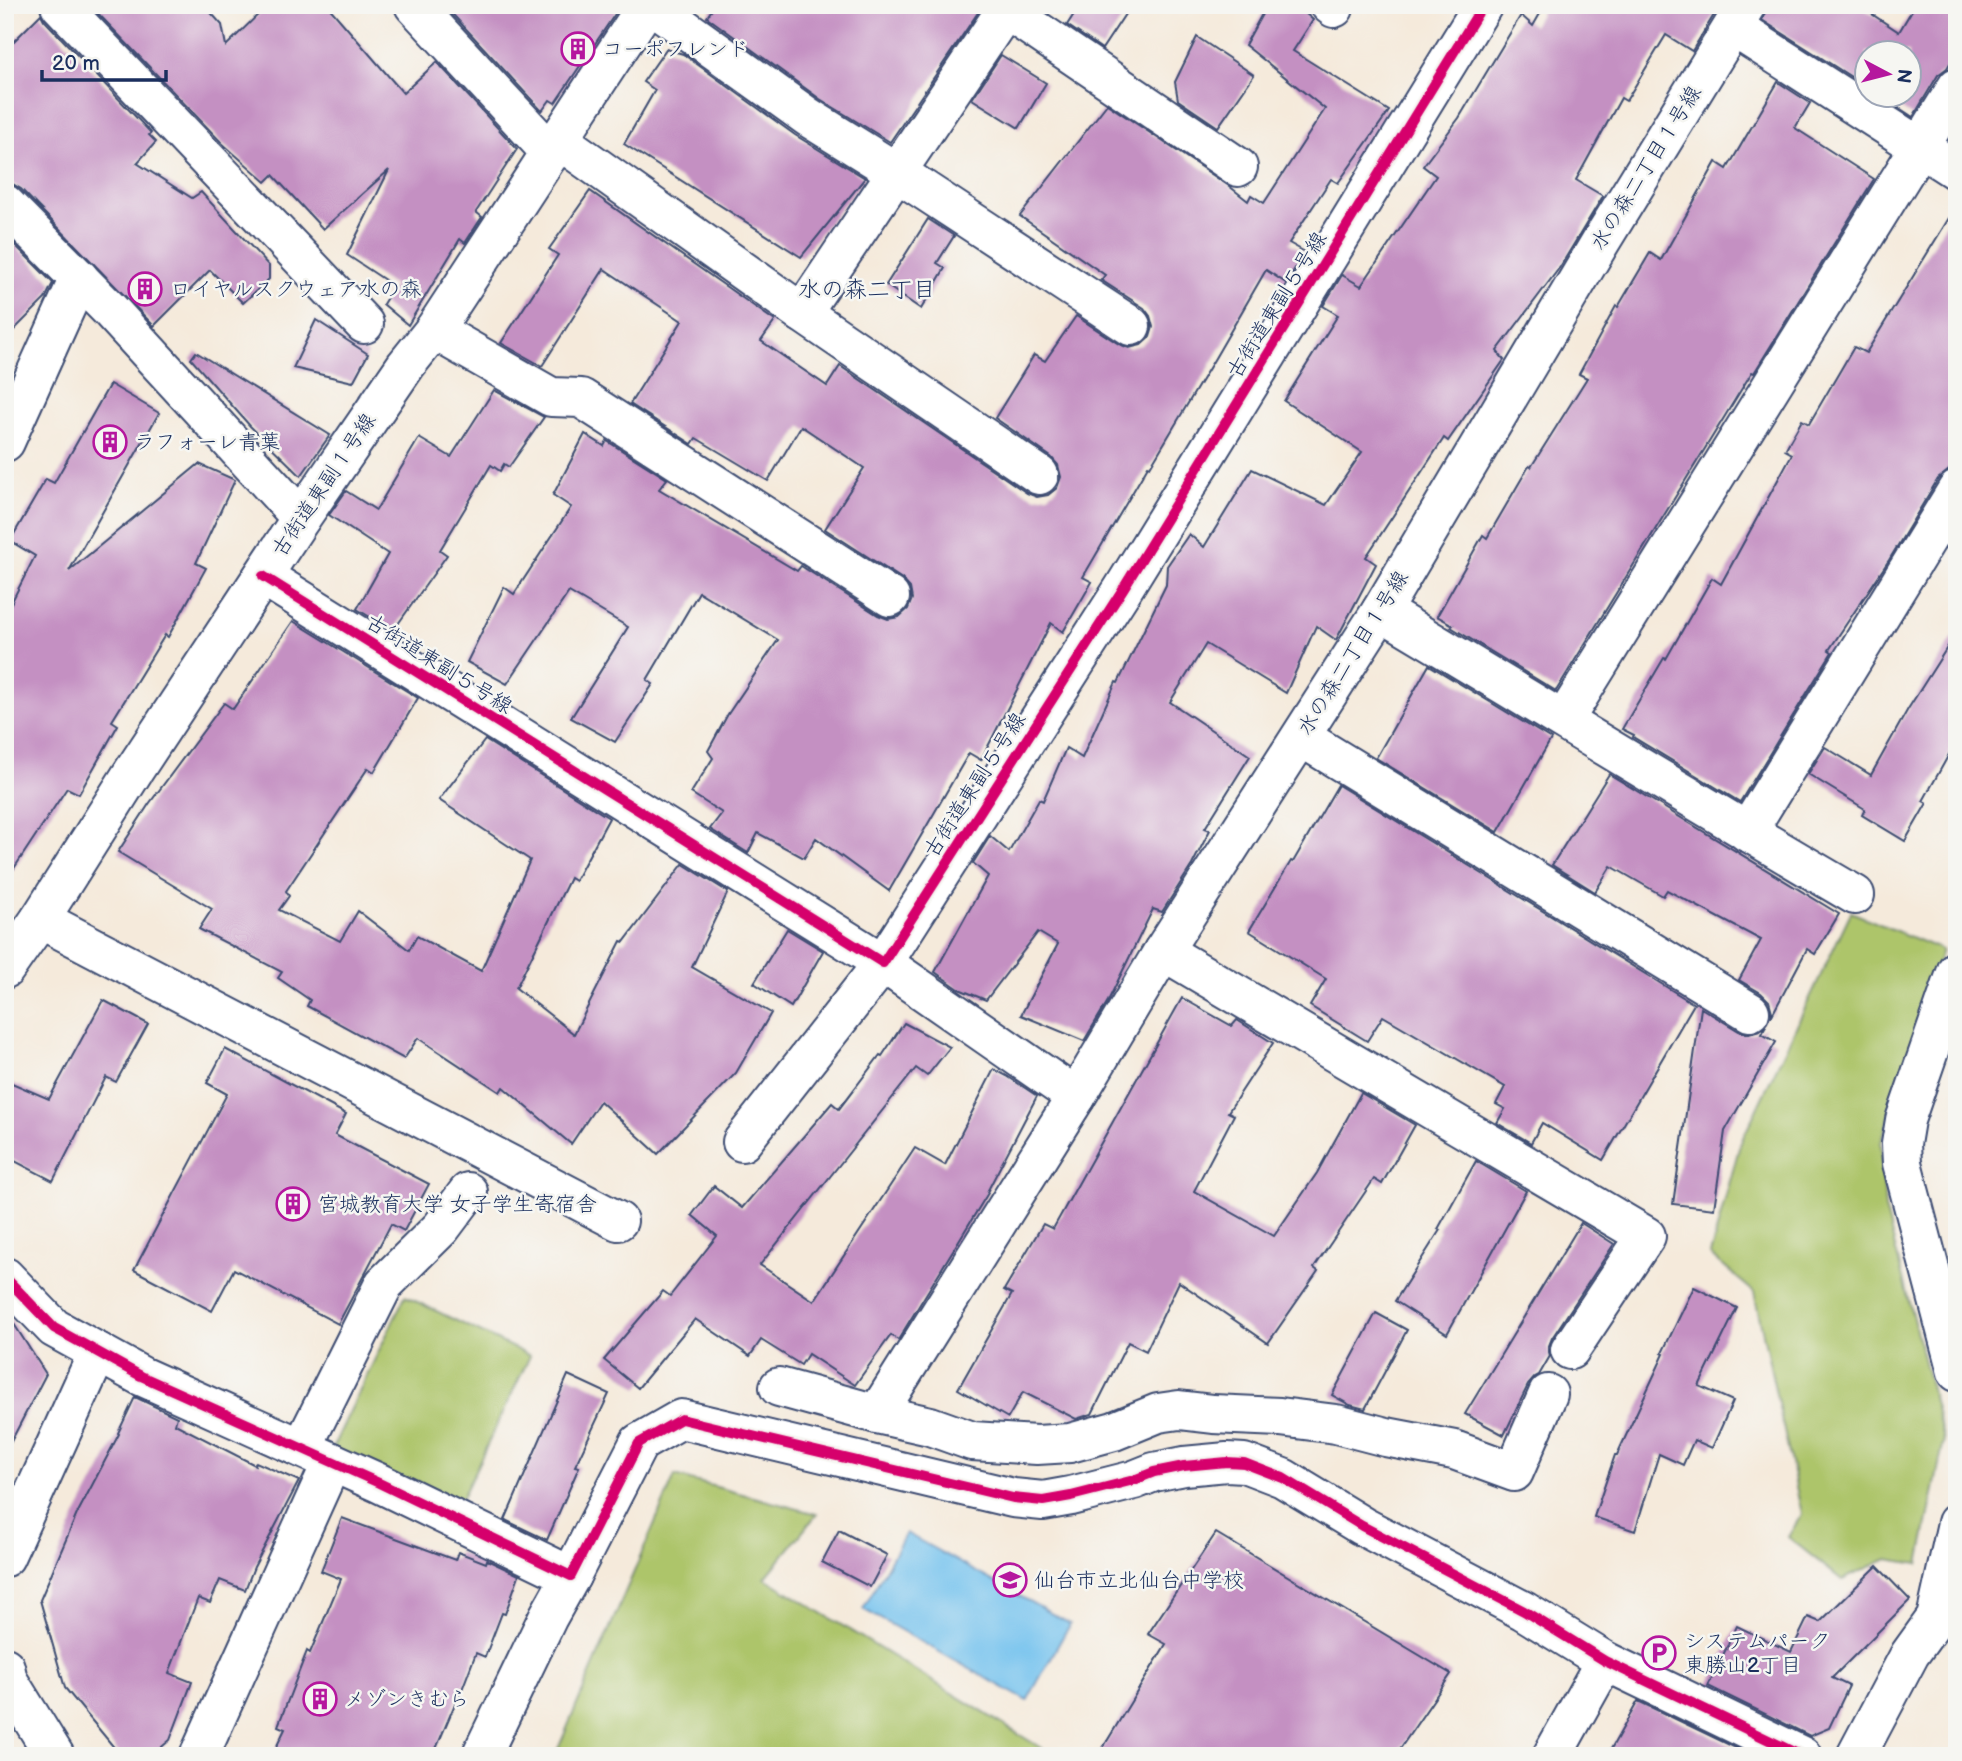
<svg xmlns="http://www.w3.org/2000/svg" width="1962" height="1761" viewBox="0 0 1962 1761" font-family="'Balsamiq Sans','Klee One',sans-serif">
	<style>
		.green { fill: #adc56a; stroke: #647a64; stroke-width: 2 }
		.water { fill: #74c2ee; stroke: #4878a6; stroke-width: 2 }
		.building { fill: #c490c2 }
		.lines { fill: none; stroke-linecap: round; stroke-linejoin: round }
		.minor-casing { stroke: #3c4b71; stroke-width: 42 }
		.minor { stroke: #fff; stroke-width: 38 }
		.cycleway-casing { stroke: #f6f6f2; stroke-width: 15 }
		.cycleway { stroke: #d6006c; stroke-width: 10 }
		.labels { text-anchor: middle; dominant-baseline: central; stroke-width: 5; stroke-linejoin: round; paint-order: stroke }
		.poi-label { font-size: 21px; fill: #1b2f5e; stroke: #f6f6f2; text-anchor: start }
		.street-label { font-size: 21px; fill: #1b2f5e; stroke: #f6f6f2 }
		.neighbourhood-label { font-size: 23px; fill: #1b2f5e; stroke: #f6f6f2 }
	</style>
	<rect width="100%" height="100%" fill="#f6f6f2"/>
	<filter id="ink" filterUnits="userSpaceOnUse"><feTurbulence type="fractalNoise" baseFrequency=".0143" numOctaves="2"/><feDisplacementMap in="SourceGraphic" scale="14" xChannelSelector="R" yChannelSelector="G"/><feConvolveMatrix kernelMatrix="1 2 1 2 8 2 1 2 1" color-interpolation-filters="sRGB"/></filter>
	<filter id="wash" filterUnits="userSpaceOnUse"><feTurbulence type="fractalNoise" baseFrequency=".00686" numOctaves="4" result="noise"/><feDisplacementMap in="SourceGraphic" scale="28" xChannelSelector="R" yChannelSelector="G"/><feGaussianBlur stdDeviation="1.57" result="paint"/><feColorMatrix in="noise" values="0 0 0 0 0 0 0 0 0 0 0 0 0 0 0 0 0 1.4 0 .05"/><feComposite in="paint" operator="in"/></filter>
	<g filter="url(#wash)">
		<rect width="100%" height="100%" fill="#f5eadb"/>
		<g class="green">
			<polygon points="1851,912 1942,950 1881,1143 1885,1208 1944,1440 1919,1564 1887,1559 1842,1580 1788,1537 1802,1514 1754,1292 1710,1255 1740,1144"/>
			<polygon points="405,1296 530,1356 456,1510 331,1451"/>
			<polygon points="675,1476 817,1514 765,1578 1046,1751 1043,1756 555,1756"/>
		</g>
		<polygon class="water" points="906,1533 1070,1624 1027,1701 863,1609"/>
		<g id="blocks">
			<g class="building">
				<polygon points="90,5 204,5 222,25 226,46 268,5 327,5 403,93 437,62 517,149 476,212 482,217 465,243 460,239 408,325 383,304 394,286 347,255 389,170 323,229 273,175 266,182 222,143"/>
				<polygon points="444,5 621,5 555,103 550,100 542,111"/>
				<polygon points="715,5 977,5 979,11 890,142 820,99 707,17"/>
				<polygon points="1080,5 1131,5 1102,49 1067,25"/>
				<polygon points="1267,5 1296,5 1313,20 1293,51 1389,111 1338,183 1331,179 1289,243 1305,252 1286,283 1266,270 1215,358 1150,467 1148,466 1083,577 1092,582 1063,632 1051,623 981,760 969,753 889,891 816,838 804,858 758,833 748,853 710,829 722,813 691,793 713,758 708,751 728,714 778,640 699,592 647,680 653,684 615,742 571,718 628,627 569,592 507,684 467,662 504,587 514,594 571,507 553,495 585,434 604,446 607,441 667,479 659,489 797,571 801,566 878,615 888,619 899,617 908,609 912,599 910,588 902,579 825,529 864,468 801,426 768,481 696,438 692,444 630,404 682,321 604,269 542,366 501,343 558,255 549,249 590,191 775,321 761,341 827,386 840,366 1027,493 1037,497 1048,495 1057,488 1061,477 1058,465 1051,457 995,418 1034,355 1045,361 1076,316 1119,344 1129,348 1141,345 1150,337 1153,327 1150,316 1144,308 1101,280 1105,275 1020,216 1107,104 1229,186 1248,201 1251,195 1264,203 1325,109 1245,45"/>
				<polygon points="1545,5 1720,5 1692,51 1666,35 1626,101 1621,98 1576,180 1603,196 1560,267 1497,351 1504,360 1448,441 1444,438 1366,557 1376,564 1336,640 1316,626 1286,693 1206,644 1170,702 1250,756 1205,828 1210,830 1192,865 1162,912 1153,909 1108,1001 1084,1041 1021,1015 1058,944 1038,932 986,1000 959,989 935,972 988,876 973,863 990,836 1009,852 1039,799 1043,801 1066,748 1082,758 1116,682 1118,683 1166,585 1167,566 1189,534 1204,547 1252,469 1326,505 1362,452 1284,401 1338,315 1323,306 1342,275 1361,286 1436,176 1423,166 1459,118 1521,15 1533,26"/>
				<polygon points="1768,5 1858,5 1899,32 1915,5 1957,5 1957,52 1947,68 1938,75 1913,117 1878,94 1909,94 1909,52 1867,52 1867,87 1762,20"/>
				<polygon points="41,14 44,20 151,133 149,135 156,142 137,163 192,198 201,192 269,266 269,279 243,303 210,270 154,326 21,189 11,183 5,183 5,50"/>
				<polygon points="1197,37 1254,75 1218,127 1178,100 1175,82"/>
				<polygon points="666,49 683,54 795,135 865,178 801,257 624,144 655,90 643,82"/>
				<polygon points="1001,55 1046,83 1019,128 972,99"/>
				<polygon points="1778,82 1810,103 1795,128 1874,179 1754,373 1752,372 1556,691 1451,627 1453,625 1437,616 1483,535 1487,538 1529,466 1531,467 1587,378 1579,374 1616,306 1618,307 1650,253 1661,260 1716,162 1727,169"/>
				<polygon points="1957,205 1957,457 1949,470 1938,479 1889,560 1829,650 1832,652 1740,802 1633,737 1634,735 1622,729 1664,658 1666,659 1712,578 1721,584 1792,454 1785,450 1802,420 1809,424 1854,347 1866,353"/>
				<polygon points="928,219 954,236 937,263 945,268 921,309 886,285"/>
				<polygon points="5,235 53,283 45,299 5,339"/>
				<polygon points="316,320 368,354 353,382 293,368"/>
				<polygon points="196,352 330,435 301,476 250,426 191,359"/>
				<polygon points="110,384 159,413 69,571 199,464 235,480 196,563 206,568 168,637 165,635 112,721 118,725 79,794 67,788 5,882 5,615 35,556 10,541 46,479 54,483"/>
				<polygon points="494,390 544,417 509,467 504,464 500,471 491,465 440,550 447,555 393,631 357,609 388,554 329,515 346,491 376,510 419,438 451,457"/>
				<polygon points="293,621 418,698 374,772 368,768 286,891 289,896 279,910 340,941 358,911 409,950 417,936 481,971 530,860 439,800 485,740 609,818 575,881 570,878 516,988 574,1034 621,941 624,942 683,864 728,892 692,967 771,1013 736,1073 658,1154 600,1101 571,1144 503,1087 500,1092 418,1038 404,1059 307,1006 310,1000 278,978 282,972 199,929 212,909 118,852 149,804 224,703 233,709"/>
				<polygon points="1957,632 1957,740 1923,801 1927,803 1905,841 1862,815 1865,809 1808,774 1825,747 1871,775 1908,709"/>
				<polygon points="1429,665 1551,739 1498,832 1376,758"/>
				<polygon points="1609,774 1839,914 1815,954 1807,949 1771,1017 1772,1012 1769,1001 1761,993 1739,980 1761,940 1667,890 1663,896 1611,866 1595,892 1552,865"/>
				<polygon points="1338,785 1694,1004 1603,1160 1542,1123 1531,1143 1497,1123 1505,1109 1496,1104 1505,1087 1383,1016 1367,1041 1310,1006 1326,979 1249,931 1291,861 1293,862"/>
				<polygon points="787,929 823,951 791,1007 754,983"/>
				<polygon points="1182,998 1232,1026 1237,1020 1273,1043 1228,1112 1234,1115 1194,1191 1274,1236 1317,1173 1361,1093 1415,1125 1382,1184 1374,1179 1314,1268 1318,1271 1268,1343 1179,1282 1146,1351 1128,1342 1092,1414 1076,1419 1023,1392 1008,1418 958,1389 1012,1294 1004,1290 1043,1224 1053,1229"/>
				<polygon points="103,1000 148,1024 116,1082 106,1077 53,1181 5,1156 5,1080 49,1099"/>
				<polygon points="1701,1008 1739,1031 1749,1034 1760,1031 1766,1026 1762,1034 1776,1042 1725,1131 1714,1209 1673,1204"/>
				<polygon points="904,1023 950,1047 927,1076 916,1068 760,1265 814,1301 915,1148 945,1165 994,1069 1007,1076 1037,1096 987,1192 988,1193 898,1340 891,1335 855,1385 808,1354 801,1365 761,1340 750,1356 695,1319 638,1388 604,1360 663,1291 670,1296 717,1236 692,1215 714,1186 742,1208 832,1103 839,1109 880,1055 882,1056"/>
				<polygon points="225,1049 346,1114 335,1135 429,1184 404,1231 391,1224 338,1324 234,1269 212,1311 134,1270 227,1094 207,1083"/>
				<polygon points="1476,1161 1526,1191 1447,1334 1395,1301 1440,1230 1438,1229"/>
				<polygon points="1581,1223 1614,1244 1552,1338 1548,1348 1550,1356 1539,1375 1535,1377 1528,1385 1504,1435 1465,1414"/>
				<polygon points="1694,1287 1737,1308 1699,1386 1733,1401 1712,1448 1694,1440 1683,1465 1659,1454 1635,1531 1594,1517 1615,1455 1617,1455 1664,1354 1662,1353"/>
				<polygon points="5,1310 46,1374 5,1453"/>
				<polygon points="1376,1313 1407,1330 1365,1409 1350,1405 1332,1395"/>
				<polygon points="568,1375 609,1394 575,1466 579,1467 547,1540 505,1520"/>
				<polygon points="135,1397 177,1417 175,1424 255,1465 256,1462 299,1481 254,1567 245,1590 220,1580 210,1603 198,1598 169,1673 192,1682 170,1740 151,1756 121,1756 65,1688 40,1600 77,1514 119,1434 118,1433"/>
				<polygon points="342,1518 455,1560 458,1552 486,1563 487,1560 519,1575 505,1614 502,1613 485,1657 476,1653 458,1700 457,1699 433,1756 272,1756 285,1729 278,1726 307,1651 310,1653 341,1579 321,1571"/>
				<polygon points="839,1530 887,1555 870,1587 822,1562"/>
				<polygon points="1216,1533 1451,1674 1395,1756 1098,1756 1166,1644 1148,1634"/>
				<polygon points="1877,1566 1910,1600 1832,1678 1849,1686 1829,1728 1810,1736 1708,1686 1737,1626 1791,1652 1808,1617 1820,1622"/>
				<polygon points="1638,1701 1738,1749 1749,1756 1607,1756"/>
			</g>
		</g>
	</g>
	<g filter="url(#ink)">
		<use href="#blocks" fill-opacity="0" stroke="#3c4b71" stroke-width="2"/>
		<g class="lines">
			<defs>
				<g id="minor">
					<polyline points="60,5 364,324"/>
					<polyline points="414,5 551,153"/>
					<polyline points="652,5 808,117 898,173 1131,326"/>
					<polyline points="999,5 1238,167"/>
					<polyline points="1330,5 1334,8"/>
					<polyline points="1733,27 1957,171"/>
					<polyline points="559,140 802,313 1039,475"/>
					<polyline points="5,204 109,309 301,518"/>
					<polyline points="802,313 1009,5"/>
					<polyline points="434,330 551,397 581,398 890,597"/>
					<polyline points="5,442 79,278"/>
					<polyline points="263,576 883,963 1123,589 1483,5"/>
					<path d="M1381,611C1539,705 1695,802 1855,895"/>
					<polyline points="1564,720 1957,87"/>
					<polyline points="1301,737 1750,1012"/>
					<polyline points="1747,832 1957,490"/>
					<polyline points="40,919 618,1221"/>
					<polyline points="1163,951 1646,1236 1570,1350"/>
					<polyline points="5,969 40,919 133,772 301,518 406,365 434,330 647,5"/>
					<polyline points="1957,970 1905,1120 1901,1144 1902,1163 1957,1372"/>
					<polyline points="1076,1097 877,1414 930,1426 972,1441 1037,1445 1070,1443 1114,1431 1158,1413 1179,1410 1213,1414 1280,1417 1336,1424 1386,1437 1454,1450 1514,1472 1548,1394"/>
					<polyline points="742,1142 883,963 1076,1097 1163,951 1381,611 1601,241 1746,5"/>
					<polyline points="5,1277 54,1328 141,1376 379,1483 571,1576 639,1443 681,1419 1013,1498 1043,1501 1071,1496 1134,1480 1154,1472 1184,1466 1227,1462 1244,1463 1283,1478 1362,1526 1524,1611 1605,1661 1802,1756"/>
					<polyline points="779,1387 877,1414"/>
					<polyline points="302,1448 384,1284 441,1228 468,1192"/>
					<polyline points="5,1557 98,1352"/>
					<polyline points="5,1667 8,1680 55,1756"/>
					<polyline points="199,1756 332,1462"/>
					<polyline points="481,1756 548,1617 571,1576"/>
					<polyline points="1552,1756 1605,1661"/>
					<polyline points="1856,1756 1910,1654 1936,1618 1957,1523"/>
				</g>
			</defs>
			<use href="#minor" class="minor-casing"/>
			<use href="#minor" class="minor"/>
			<defs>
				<g id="cycleway">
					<polyline points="263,576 883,963 1123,589 1483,5"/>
					<polyline points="5,1277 54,1328 141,1376 379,1483 571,1576 639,1443 681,1419 1013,1498 1043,1501 1071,1496 1134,1480 1154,1472 1184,1466 1227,1462 1244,1463 1283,1478 1362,1526 1524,1611 1605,1661 1802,1756"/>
				</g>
			</defs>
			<use href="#cycleway" class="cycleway-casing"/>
			<use href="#cycleway" class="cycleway"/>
		</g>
	</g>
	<defs>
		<symbol id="building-ring" viewBox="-11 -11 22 22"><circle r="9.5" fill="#f6f6f2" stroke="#b5179e" stroke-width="1.5"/><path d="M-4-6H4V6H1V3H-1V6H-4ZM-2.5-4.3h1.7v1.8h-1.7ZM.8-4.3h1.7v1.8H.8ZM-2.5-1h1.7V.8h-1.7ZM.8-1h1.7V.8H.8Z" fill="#b5179e"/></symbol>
		<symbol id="school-ring" viewBox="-11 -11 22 22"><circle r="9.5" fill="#f6f6f2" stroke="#b5179e" stroke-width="1.5"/><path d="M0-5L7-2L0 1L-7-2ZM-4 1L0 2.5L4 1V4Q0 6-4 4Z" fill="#b5179e"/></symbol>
		<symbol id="parking-ring" viewBox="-11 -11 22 22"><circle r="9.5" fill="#f6f6f2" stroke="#b5179e" stroke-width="1.5"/><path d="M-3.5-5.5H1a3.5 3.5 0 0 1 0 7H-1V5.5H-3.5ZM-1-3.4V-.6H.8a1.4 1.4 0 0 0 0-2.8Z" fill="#b5179e"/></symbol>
	</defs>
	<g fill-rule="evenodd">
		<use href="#building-ring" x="559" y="30" width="38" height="38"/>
		<use href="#building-ring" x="126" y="270" width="38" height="38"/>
		<use href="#building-ring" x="91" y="423" width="38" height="38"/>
		<use href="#building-ring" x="274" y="1185" width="38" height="38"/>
		<use href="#school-ring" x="991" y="1561" width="38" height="38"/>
		<use href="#parking-ring" x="1640" y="1634" width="38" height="38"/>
		<use href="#building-ring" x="301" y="1680" width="38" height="38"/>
	</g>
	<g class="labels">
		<g class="poi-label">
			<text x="602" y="49">コーポフレンド</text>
			<text x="170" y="289">ロイヤルスクウェア水の森</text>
			<text x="134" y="442">ラフォーレ青葉</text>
			<text x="318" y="1204">宮城教育大学 女子学生寄宿舎</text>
			<text x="1034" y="1580">仙台市立北仙台中学校</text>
			<text x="1684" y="1641">システムパーク<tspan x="1684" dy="24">東勝山2丁目</tspan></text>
			<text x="344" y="1699">メゾンきむら</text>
		</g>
		<g class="street-label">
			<text transform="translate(1646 168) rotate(-58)">水の森二丁目１号線</text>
			<text transform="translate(1277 305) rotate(-58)">古街道東副５号線</text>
			<text transform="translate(324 485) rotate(-56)">古街道東副１号線</text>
			<text transform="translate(1353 653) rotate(-58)">水の森二丁目１号線</text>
			<text transform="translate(439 664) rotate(32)">古街道東副５号線</text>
			<text transform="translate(975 785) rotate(-57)">古街道東副５号線</text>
		</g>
		<g class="neighbourhood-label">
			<text x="867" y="290">水の森二丁目</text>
		</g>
	</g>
	<rect width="1962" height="1761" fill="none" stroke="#f6f6f2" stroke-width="28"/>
	<g transform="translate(1888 74) rotate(97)"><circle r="33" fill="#f6f6f2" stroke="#9ea6b7" stroke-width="2"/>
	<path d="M0-5L12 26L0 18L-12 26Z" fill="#b5179e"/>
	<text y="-10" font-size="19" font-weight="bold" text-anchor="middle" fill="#1b2f5e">N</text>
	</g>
	<path d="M42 70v10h124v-10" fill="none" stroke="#1b2f5e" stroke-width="3.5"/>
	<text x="52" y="70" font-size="21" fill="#1b2f5e" stroke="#f6f6f2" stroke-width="5" paint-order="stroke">20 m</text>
</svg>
